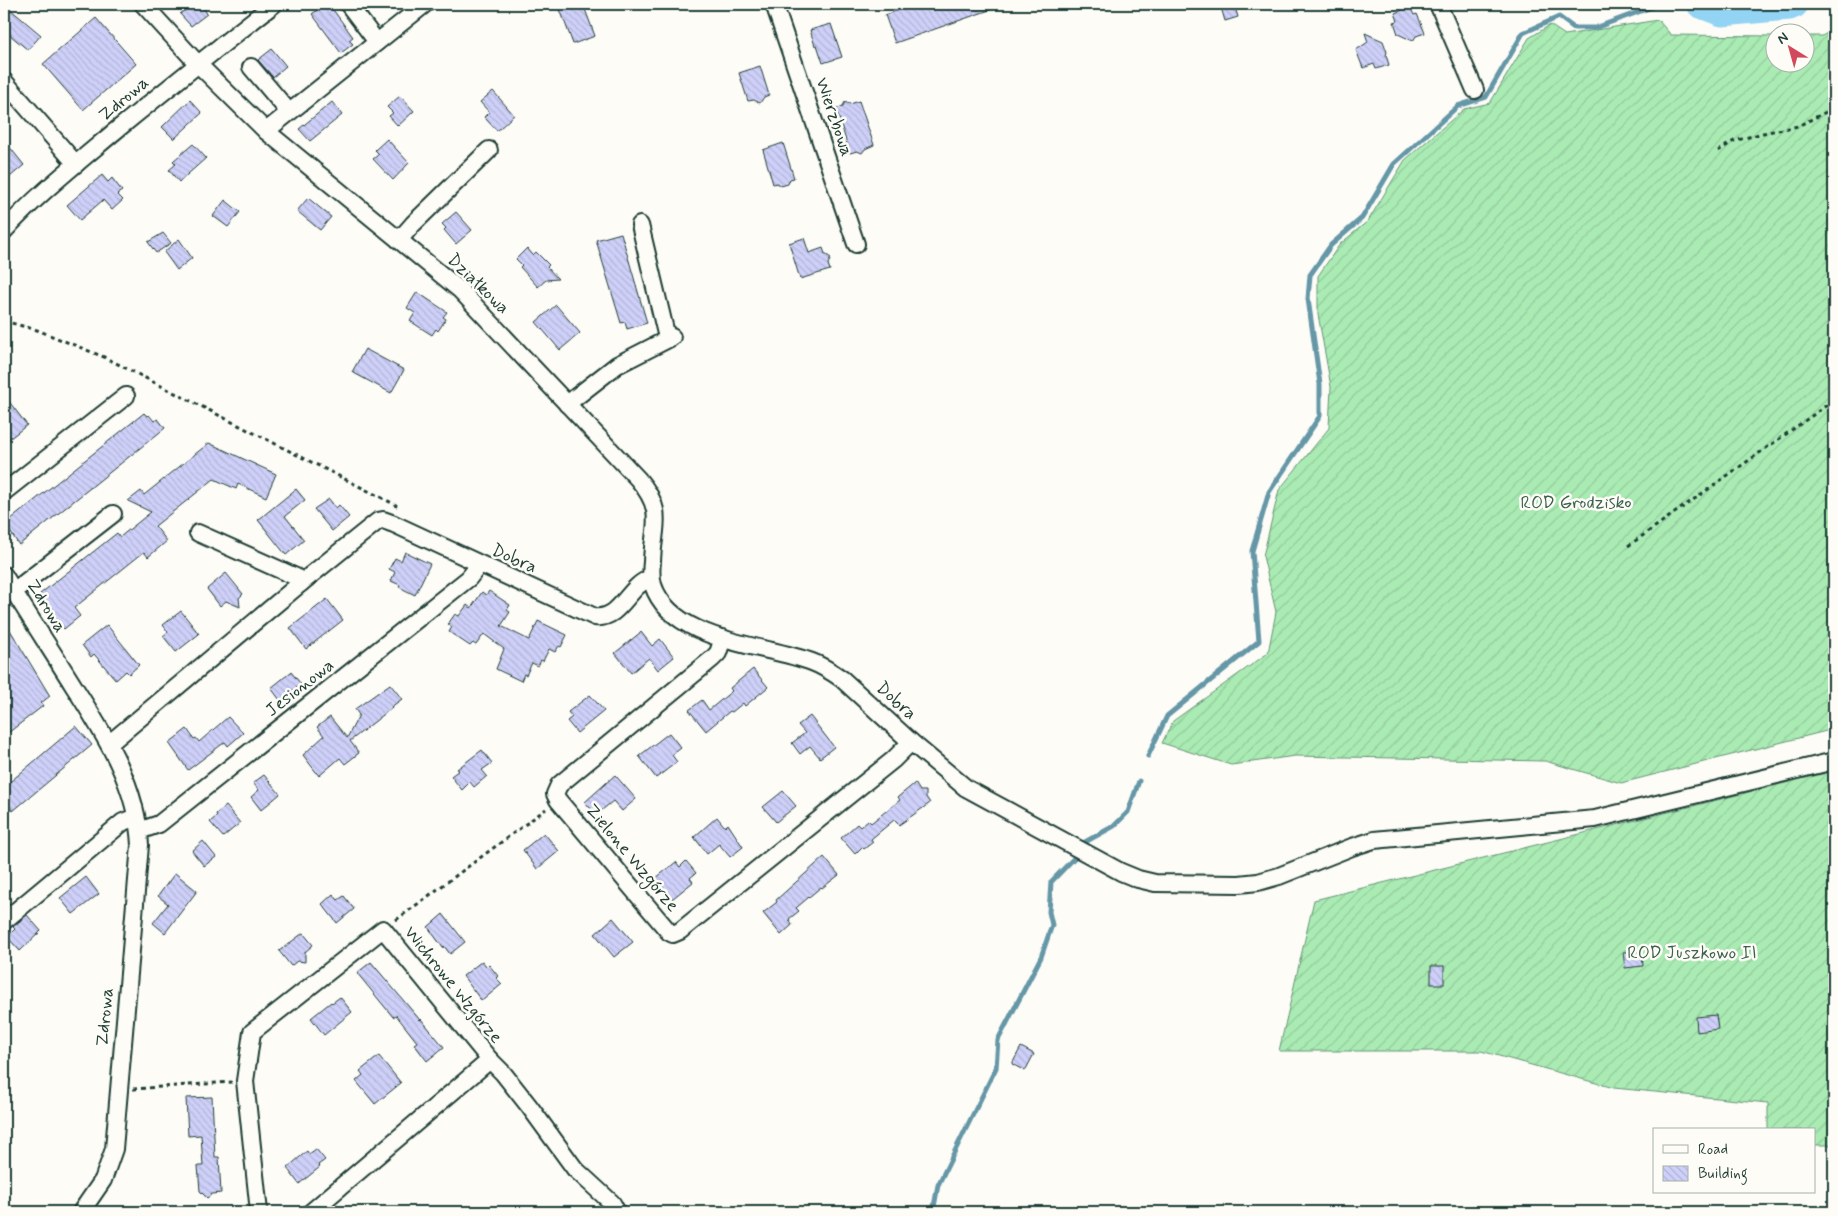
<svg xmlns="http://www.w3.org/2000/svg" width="1838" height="1216" viewBox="0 0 1838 1216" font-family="Mynerve,sans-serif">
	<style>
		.garden { fill: url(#garden-furrows); stroke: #649474 }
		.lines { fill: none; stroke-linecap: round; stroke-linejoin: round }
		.stream { stroke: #6597a7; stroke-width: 5 }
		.river { stroke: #93d3f4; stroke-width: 29 }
		.building { fill: url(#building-back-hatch); stroke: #1f3d34 }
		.minor-casing { stroke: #1f3d34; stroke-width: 20 }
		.path { stroke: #1f3d34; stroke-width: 3; stroke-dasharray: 4 4; stroke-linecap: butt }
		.minor { stroke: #fdfcf7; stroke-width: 16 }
		.labels { text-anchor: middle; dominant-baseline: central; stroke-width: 5; stroke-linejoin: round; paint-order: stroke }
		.street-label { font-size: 18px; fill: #1f3d34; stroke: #fdfcf7 }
		.park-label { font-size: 18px; fill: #3b604e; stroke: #fdfcf7 }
	</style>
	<defs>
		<pattern id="garden-furrows" width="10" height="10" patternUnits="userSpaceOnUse" patternTransform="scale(1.25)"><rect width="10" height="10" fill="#aaebb4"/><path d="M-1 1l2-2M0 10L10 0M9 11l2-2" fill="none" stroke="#92ca9b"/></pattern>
		<pattern id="building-back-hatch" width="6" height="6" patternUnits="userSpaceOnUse" patternTransform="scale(1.25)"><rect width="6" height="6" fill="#cfd0f9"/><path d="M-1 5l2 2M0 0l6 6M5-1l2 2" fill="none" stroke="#b1b4d6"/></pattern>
	</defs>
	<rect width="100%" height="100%" fill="#fdfcf7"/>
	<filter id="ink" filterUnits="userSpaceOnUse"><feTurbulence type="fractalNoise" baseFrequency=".02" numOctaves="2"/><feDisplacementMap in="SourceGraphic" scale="10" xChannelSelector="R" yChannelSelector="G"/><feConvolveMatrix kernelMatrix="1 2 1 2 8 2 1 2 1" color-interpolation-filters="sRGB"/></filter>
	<g filter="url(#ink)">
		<g class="garden">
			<polygon points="1658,20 1671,35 1775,36 1776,62 1806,62 1806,36 1822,36 1834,29 1834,729 1621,783 1545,761 1295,756 1231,765 1162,743 1173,721 1268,653 1276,612 1263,556 1279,490 1329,428 1331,387 1318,314 1318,276 1340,244 1368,221 1405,160 1464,109 1490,103 1529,38 1550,25 1565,35"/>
			<polygon points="1834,771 1834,1145 1814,1145 1814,1130 1768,1130 1768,1103 1614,1088 1481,1051 1279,1051 1314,900"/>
		</g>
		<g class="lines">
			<g class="stream">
				<polyline points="1148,756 1167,716 1259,641 1252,551 1269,492 1320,416 1320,384 1308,299 1310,275 1331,245 1362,218 1394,164 1458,106 1486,97 1523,33 1559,17 1574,28 1595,28 1660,4"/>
				<polyline points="1085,842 1114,826 1128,812 1139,781"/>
				<polyline points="933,1212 938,1185 996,1068 998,1040 1041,957 1052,925 1049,912 1051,882 1076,856"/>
			</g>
			<polyline class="river" points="1701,4 1722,12 1789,6 1794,4"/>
		</g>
		<g class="building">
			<polygon points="4,4 41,35 28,50 4,30"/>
			<polygon points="193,4 202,4 207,14 191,26 180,14"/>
			<polygon points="558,4 583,4 595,36 573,44"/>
			<polygon points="916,4 1001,4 1001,6 895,43 885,15"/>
			<polygon points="1220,4 1234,4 1238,17 1225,21"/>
			<polygon points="324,5 327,10 331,7 353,37 349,40 353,44 341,53 312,14"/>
			<polygon points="1410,7 1414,15 1417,14 1425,33 1416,36 1413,41 1398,34 1394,22 1398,21 1395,13"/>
			<polygon points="96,18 136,64 83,110 43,64"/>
			<polygon points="831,24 842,57 823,63 817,45 815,46 810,30"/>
			<polygon points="1365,33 1383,41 1387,52 1386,55 1389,65 1376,69 1374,64 1363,68 1356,50 1368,42"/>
			<polygon points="272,49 286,66 273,77 258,60"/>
			<polygon points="760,66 769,95 764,97 760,103 754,100 748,101 739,73"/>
			<polygon points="493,91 514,115 497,131 484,117 489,112 480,102"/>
			<polygon points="400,96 414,111 398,126 389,116 393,113 387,107"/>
			<polygon points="190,100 202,113 174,139 162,127"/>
			<polygon points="859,101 874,145 865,149 862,153 857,151 850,153 836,109 843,106 845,102 850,104"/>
			<polygon points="332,102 342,115 310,141 299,129"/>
			<polygon points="387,139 409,163 393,180 373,159 379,154 375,150"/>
			<polygon points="4,140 24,165 4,182"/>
			<polygon points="783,143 794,178 790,179 788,184 781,186 777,183 773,184 763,150"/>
			<polygon points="193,144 206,158 179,182 169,170 176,164 173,161"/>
			<polygon points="102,175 108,182 112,178 122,191 117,194 123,200 112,210 103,200 80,220 67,205"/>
			<polygon points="308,198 331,217 320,230 297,211"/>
			<polygon points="225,200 240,212 228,227 213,216"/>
			<polygon points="456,212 472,230 456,244 444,230 446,228 442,224"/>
			<polygon points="163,233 171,243 156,253 148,242"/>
			<polygon points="621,233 647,323 627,329 625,322 621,323 596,240"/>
			<polygon points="804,238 809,253 823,248 825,254 831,258 828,264 830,270 800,279 789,243"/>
			<polygon points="179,239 192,258 177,270 164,252"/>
			<polygon points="527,248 533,255 536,252 549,265 547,267 558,279 546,280 538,287 520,267 522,265 516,259"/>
			<polygon points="417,292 447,312 443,317 446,319 438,331 436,329 432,335 410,321 415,313 407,308"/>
			<polygon points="556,305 580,333 560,350 536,322"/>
			<polygon points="365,349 404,370 391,393 352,372"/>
			<polygon points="4,395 27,425 4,443"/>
			<polygon points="144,413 147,416 149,415 154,421 158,419 165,428 19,545 5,524"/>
			<polygon points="209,443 276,474 266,497 238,484 236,489 214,479 155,526 167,541 148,557 144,552 74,608 80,616 64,629 52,614 50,606 40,594 117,533 120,537 151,512 128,501 141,491 144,495"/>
			<polygon points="296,489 305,500 285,516 304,540 286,555 258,520"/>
			<polygon points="329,499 336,508 339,505 349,517 332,531 314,509"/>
			<polygon points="405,552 430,564 415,595 399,587 400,585 391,581 395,572 389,569 395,558 401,561"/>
			<polygon points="226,573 243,594 239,598 240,607 226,601 220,606 207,589"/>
			<polygon points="489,591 510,605 507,610 510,612 501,626 529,640 538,621 567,635 561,647 559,646 555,652 549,649 543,661 541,660 538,666 532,663 526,675 524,674 521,681 496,669 504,649 484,634 476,645 473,643 470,646 449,632 452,627 448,624 455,614 459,616 467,605 471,608 482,592 486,595"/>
			<polygon points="327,599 343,620 306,649 290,628"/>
			<polygon points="181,611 199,634 176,652 163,636 168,632 163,625"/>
			<polygon points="4,620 50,696 41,703 43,706 4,736"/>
			<polygon points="107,625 139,665 129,674 126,671 116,680 94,654 91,657 82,645"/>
			<polygon points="641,632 652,646 660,639 674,657 658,670 649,658 631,673 615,653"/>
			<polygon points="753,669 768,687 745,706 743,703 732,712 730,711 706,731 689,710 702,700 709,710 732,691 730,688"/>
			<polygon points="291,672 301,684 280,700 271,688"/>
			<polygon points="390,684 402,699 391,707 392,708 350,741 359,753 345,764 340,758 319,776 303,755 324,736 317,727 330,717 347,738 359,715 355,709"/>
			<polygon points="590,695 604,711 577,733 567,721 572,717 568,712"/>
			<polygon points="810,716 834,747 820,758 810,746 800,754 792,743 805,733 798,725"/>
			<polygon points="228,717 243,733 228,746 225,742 188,770 169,743 187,729 194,739 196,738 199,742"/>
			<polygon points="76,726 92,745 13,811 4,800 4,787"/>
			<polygon points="669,733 681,748 672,755 677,762 656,778 639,756"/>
			<polygon points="482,750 492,763 482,770 487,776 474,787 470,782 462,790 451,776 459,770 457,769"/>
			<polygon points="264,775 280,794 261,810 251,797 259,790 253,783"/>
			<polygon points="615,775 636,799 622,811 613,801 596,815 585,802"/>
			<polygon points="915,783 920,791 926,791 926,797 930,803 899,825 894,820 871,839 873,842 864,849 862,847 855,854 841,838 857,824 860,827 868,820 871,823 900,800 898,797"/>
			<polygon points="783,791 796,806 776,822 763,807"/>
			<polygon points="226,806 240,823 223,837 210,822 217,816 216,814"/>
			<polygon points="717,817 725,827 728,824 743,847 730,857 719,844 707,854 694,837"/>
			<polygon points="544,833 559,851 537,869 523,850"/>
			<polygon points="203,841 216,857 204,866 192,851"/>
			<polygon points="824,857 839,875 822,888 821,887 796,908 799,911 789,919 792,925 781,935 763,913 777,902 776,900"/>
			<polygon points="686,861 696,873 690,878 693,882 672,899 656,878 676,862 680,867"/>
			<polygon points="175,873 197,891 165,933 153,923 168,904 158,896"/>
			<polygon points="86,877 99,894 73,914 60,898"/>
			<polygon points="333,894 338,900 344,896 354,909 337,923 322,904"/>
			<polygon points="443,914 465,942 450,954 444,946 443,948 428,927"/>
			<polygon points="27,915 41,931 20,951 7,937 15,929 13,927"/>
			<polygon points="613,918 633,942 614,957 595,934"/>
			<polygon points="303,933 313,945 305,952 305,962 297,961 291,966 279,951"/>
			<polygon points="1642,951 1643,966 1625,968 1623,952"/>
			<polygon points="482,961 487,967 489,965 498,976 496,978 502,984 483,1000 480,999 463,976"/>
			<polygon points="371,962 420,1020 421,1019 444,1047 427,1061 414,1044 417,1042 396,1015 393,1017 357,973"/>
			<rect x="1431" y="966" width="13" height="18"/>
			<polygon points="340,997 352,1012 324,1035 311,1018 331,1002 332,1003"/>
			<polygon points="1716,1015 1718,1029 1697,1032 1696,1017"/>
			<polygon points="1021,1047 1034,1054 1025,1071 1012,1064"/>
			<polygon points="379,1056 401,1083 375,1104 356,1081 363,1075 360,1071"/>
			<polygon points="212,1097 215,1157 219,1157 221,1193 212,1194 207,1198 200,1191 198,1166 203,1166 201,1135 188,1136 186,1098"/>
			<polygon points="316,1149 325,1160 318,1165 320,1167 299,1184 287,1168 307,1151 309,1154"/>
		</g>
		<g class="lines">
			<defs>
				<g id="minor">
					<path d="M143,4L197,63L266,131L460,290L638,479C666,512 653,525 652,562C651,570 651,577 653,585C672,642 763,644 812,662C823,666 832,672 842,679L911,742L966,788L1121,872L1138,879L1155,883L1239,884L1258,882L1279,876L1352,847L1374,840L1595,819L1834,761"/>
					<polyline points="348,4 377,42"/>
					<polyline points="774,4 856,244"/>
					<polyline points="1438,4 1475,90"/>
					<polyline points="251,67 289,112"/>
					<polyline points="4,81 76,164"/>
					<polyline points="266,131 425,4"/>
					<polyline points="640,225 667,338"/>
					<path d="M4,231C37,195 76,164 114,132C167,89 220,46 274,4"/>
					<polyline points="399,240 413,224 489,150"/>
					<polyline points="567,404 617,365 672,337"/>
					<polyline points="4,492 126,396"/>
					<polyline points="198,533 296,577 301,583"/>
					<path d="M4,575C26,612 50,648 73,685C104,734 137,784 140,845L114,1149L103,1180L81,1212"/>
					<polyline points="14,591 113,514"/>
					<polyline points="723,638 718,653 712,659 559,785 555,794 558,800 669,932 673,934 680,931 893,760 911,742"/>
					<path d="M110,743L301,583L378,521L383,520L394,524L595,617C621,620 628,585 651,578"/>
					<polyline points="139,831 159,824 469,578 479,565"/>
					<polyline points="4,921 123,822 136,817"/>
					<polyline points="490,1060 503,1073 529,1106 575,1169 612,1203 617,1212"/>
					<polyline points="259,1212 245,1081 252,1032 383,929 490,1060 311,1212"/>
				</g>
			</defs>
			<use href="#minor" class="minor-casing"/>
			<g class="path">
				<polyline points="1718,151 1734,141 1763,133 1798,126 1834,108"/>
				<polyline points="4,321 37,330 104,357 396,505 395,508"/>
				<polyline points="1628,546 1834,400"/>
				<polyline points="396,920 546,809"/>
				<polyline points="133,1089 232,1082"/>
			</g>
			<use href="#minor" class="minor"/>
		</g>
	</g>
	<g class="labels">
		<g class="street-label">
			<text transform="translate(124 99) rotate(-40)">Zdrowa</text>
			<text transform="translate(834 117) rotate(71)">Wierzbowa</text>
			<text transform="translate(478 284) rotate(44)">Działkowa</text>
			<text transform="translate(514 559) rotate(24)">Dobra</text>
			<text transform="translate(46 606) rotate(58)">Zdrowa</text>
			<text transform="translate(300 688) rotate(-38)">Jesionowa</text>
			<text transform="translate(896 701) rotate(42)">Dobra</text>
			<text transform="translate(632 858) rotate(50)">Zielone Wzgórze</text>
			<text transform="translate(453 985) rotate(51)">Wichrowe Wzgórze</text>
			<text transform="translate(105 1017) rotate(-85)">Zdrowa</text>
		</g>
		<g class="park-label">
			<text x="1576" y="503">ROD Grodzisko</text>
			<text x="1692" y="953">ROD Juszkowo II</text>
		</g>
	</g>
	<rect width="1838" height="1216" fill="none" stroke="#fdfcf7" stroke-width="20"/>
	<rect x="10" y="10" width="1818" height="1196" fill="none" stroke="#1f3d34" stroke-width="2" filter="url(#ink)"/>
	<rect x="1653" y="1128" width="162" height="65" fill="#fdfcf7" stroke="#a4b0a9"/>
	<rect x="1663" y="1145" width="25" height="8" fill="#fdfcf7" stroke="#a4b0a9"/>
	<text x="1698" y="1154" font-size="15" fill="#1f3d34">Road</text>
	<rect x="1663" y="1166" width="25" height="15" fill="url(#building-back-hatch)" stroke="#a4b0a9"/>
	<text x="1698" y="1178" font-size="15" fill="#1f3d34">Building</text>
	<g transform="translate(1790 48) rotate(323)"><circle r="24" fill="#fdfcf7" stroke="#a4b0a9"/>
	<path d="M0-4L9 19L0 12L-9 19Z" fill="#d1495b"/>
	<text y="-8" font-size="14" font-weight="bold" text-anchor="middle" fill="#1f3d34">N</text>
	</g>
</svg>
